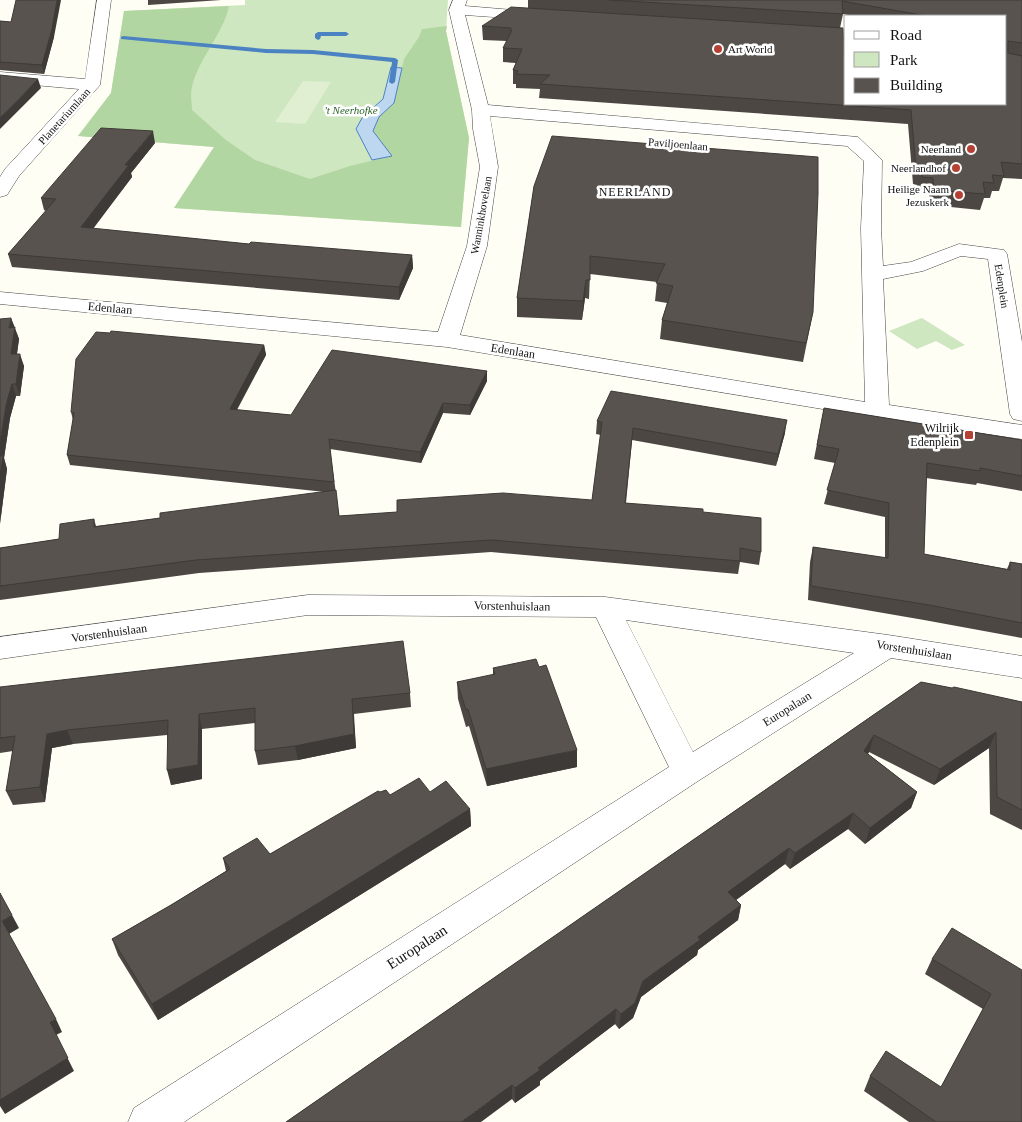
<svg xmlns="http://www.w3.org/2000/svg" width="1022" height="1122" viewBox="0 0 1022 1122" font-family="Georgia,serif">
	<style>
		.green { fill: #cfe7c0 }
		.forest { fill: #b2d6a1 }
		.pitch { fill: #e0efd1 }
		.water { fill: #bed7f1; stroke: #4b82c2 }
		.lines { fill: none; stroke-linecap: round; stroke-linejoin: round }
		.stream { fill: #4b82c2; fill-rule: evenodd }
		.minor-casing { stroke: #444; stroke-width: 1 }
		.minor { fill: #fff; fill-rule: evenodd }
		.wall { fill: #4c4743; fill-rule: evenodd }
		.shaded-wall { fill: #3e3a37 }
		.building { fill: #58534e; stroke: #3e3a37 }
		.poi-dot { fill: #b54034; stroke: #fff; stroke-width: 2 }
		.labels { text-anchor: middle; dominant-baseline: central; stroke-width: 5; stroke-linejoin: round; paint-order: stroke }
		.far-poi-label { font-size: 11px; fill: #111; stroke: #fff; text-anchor: end }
		.far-park-label { font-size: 11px; font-style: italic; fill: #2a6426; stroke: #fff }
		.far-street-label { font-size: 11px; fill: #111; stroke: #fff }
		.far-quarter-label { font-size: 12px; letter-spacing: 1px; fill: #111; stroke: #fff }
		.street-label { font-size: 12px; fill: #111; stroke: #fff }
		.poi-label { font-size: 12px; fill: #111; stroke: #fff; text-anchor: end }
		.near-street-label { font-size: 15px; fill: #111; stroke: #fff }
	</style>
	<rect width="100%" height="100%" fill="#fefef5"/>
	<g class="green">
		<polygon points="245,0 448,0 446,31 469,138 461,227 174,208 214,147 78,136 111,93 124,11 245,5"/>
		<polygon points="922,318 965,345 952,350 936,341 917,349 889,331"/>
	</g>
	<path class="forest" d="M229,6C224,33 198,59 192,87C190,94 192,103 192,110L226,140L255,160L310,179L350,166L391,156L373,131L379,117L394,103L404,59L419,37L422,29L447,26L446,31L469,138L461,227L174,208L214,147L78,136L111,93L124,11Z"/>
	<polygon class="pitch" points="303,81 331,82 305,124 275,122"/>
	<polygon class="water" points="391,67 402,68 394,103 379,117 373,131 392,156 372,160 356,129 362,118 383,99"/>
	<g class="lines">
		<g class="stream">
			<polygon points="318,32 346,32 349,34 346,36 321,36 320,39 318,40 315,38 315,34"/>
			<polygon points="123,36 266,49 313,50 395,58 398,60 395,82 392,84 389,82 392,62 313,54 266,53 121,39 121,37"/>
		</g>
		<defs>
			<g id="minor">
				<polygon points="97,0 111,0 100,85 19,176 7,195 0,197 0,177 5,169 79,89 0,82 0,72 85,79"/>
				<path d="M453,0H467L465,6L537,12L542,13L544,16L542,19L537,20L465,15L488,105L858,137L882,160L881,228L883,266L911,262L959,244L1004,250L1007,254L1022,342V421L1013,419L1010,414L988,259L961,256L923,271L883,279L889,405L1022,425V439L877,418L447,347L0,304V292L438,332L467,246L480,167L473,129L472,110L449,10ZM490,116L847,146L864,161L861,228L865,402L460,335L487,246L498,167Z"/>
				<path d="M308,595L605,597L888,635L1022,656V678L891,658L698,781L184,1122H128L134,1108L669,767L596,617L308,615L0,659V637ZM626,620L854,653L693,752Z"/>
			</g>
		</defs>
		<use href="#minor" class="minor-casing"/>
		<use href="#minor" class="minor"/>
	</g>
	<g class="wall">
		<polygon points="148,0 221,0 148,5"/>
		<path d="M521,0H1022V179L1003,178L999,191H992L990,198H984L980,210L931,205L929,194L918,192L917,185L913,184L908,124L539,98L540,89L516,88V84H513V70L516,63L503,62V48L507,41L483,40L482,26L528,8V0ZM843,14L853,16H1006L846,104L840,28Z"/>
		<polygon points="0,21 11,22 54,37 44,74 0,70"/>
		<polygon points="155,143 131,173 132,177 93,229 249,244 412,255 413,268 399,300 12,267 8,254 46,211 44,210 41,198"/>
		<polygon points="534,186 813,312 803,362 660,339 662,320 667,303 655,301 657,282 590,274 589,299 585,298 582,320 517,317 517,298"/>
		<polygon points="11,318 19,339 17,354 24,366 20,396 16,396 10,418 4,458 7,469 0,524"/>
		<polygon points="264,345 266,355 237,410 291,415 487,371 487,381 470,415 443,413 421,463 330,449 339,516 592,500 601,435 596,434 597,421 785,433 776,466 632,440 626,503 703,512 761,552 759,565 740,562 738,574 491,552 199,573 0,600 0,548 59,539 94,519 96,526 160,518 325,492 70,465 67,455 73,420 71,412"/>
		<polygon points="824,408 1022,440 1022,491 977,483 976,485 926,478 924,554 1007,569 1010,562 1022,564 1022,638 924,620 808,600 810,562 813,547 885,558 885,517 824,504 835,463 814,459"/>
		<polygon points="493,668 577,767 487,786 469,726 466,727 458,699 457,682 493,675"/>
		<polygon points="921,682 1022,702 1022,830 990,814 989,748 934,785 869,752 868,754 917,792 911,808 865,844 848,829 790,869 785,864 736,900 741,905 738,920 698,950 697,955 641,997 633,1018 619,1029 615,1024 540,1081 540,1085 515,1103 512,1099 286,1122"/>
		<polygon points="0,687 410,693 411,707 354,714 356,748 298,760 258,765 255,751 255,723 202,729 202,779 171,785 167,735 73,744 52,748 45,802 13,805 6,791 13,751 0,753"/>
		<polygon points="380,792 390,795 430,792 470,809 471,826 315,923 158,1020 118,955 112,939 171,905 226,871 223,858 270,854"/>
		<polygon points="932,959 1022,970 1022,1122 909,1122 864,1091 870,1076 941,1087 983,1009 925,974"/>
	</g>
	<g class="shaded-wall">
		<polygon points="57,0 61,0 54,37 44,74 42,65"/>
		<polygon points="38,79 41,88 0,129 0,118"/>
		<polygon points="153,131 155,143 131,173 132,177 84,240 81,227 125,165"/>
		<polygon points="412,255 413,268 399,300 399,287"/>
		<polygon points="586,280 585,298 582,320 583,301"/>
		<polygon points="11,318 19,339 15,367 11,354 9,328"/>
		<polygon points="264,345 266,355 231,419 230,409"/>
		<polygon points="20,354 24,366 20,396 16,384"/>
		<polygon points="487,371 487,381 470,415 470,405"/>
		<polygon points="12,384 16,396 10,418 4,458 7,469 0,524 0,442 6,405"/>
		<polygon points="443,403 443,413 421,463 420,452"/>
		<polygon points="787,420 785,433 776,466 778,454"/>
		<polygon points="352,699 356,748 298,760 295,746"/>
		<polygon points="199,714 202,729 202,779 171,785 167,770"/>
		<polygon points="67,730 73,744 52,748 45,802 40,787 47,734"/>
		<polygon points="996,732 989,748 934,785 940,769"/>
		<polygon points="874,735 869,752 859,768 864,751"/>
		<polygon points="577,750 577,767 487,786 486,769"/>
		<polygon points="917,792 911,808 865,844 870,828"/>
		<polygon points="470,809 471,826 315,923 158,1020 152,1004"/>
		<polygon points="853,813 848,829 790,869 795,853"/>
		<polygon points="789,848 785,864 725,908 728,892"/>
		<polygon points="741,905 738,920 698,950 697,955 641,997 633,1018 619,1029 621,1014 643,981 698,937"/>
		<polygon points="12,915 19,928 9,934 2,921"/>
		<polygon points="616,1009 615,1024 540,1081 540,1085 515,1103 515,1088 538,1068"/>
		<polygon points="56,1019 62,1032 56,1035 74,1071 5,1114 0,1106 0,1100 50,1022"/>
		<polygon points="512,1085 512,1099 481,1122 461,1122"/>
	</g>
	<g class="building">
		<polygon points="16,0 57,0 52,29 42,65 0,62 0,21 11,22"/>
		<polygon points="609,0 1022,0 1022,43 1008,41 1008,53 1022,56 1022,164 1001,162 1004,176 992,175 994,183 983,182 985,194 934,190 933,178 922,177 921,169 916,169 911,110 540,84 550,75 516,74 518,71 513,70 522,49 503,48 512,30 510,30 511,28 482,26 511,7 843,28 845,68 846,68 846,104 1006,104 1006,16 927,16 842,1 843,14"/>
		<polygon points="0,75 38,79 0,118"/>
		<polygon points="101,128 153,131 125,165 129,165 81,227 249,244 251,242 412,255 399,287 8,254 56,199 41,198"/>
		<polygon points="552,136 818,157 818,194 813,312 806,343 662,320 673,286 656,283 665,264 590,256 590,280 586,280 583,301 517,298 534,186"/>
		<polygon points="11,318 9,328 15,327 11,354 20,354 16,384 12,384 6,405 0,442 0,319"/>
		<polygon points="111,331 264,345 230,409 291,415 332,350 487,371 470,405 443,403 420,452 329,439 334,482 67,455 74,413 71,412 76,359 96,332 110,333"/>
		<polygon points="611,391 787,420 778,454 633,428 625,503 703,509 703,512 761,518 761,552 740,548 740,561 491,540 196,560 0,586 0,548 59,539 60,524 94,519 94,527 160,518 160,513 336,490 339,516 397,512 397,500 503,493 592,500 602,422 597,421"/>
		<polygon points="824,408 1022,440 1022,476 980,468 980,471 927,463 924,554 1010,570 1010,562 1022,564 1022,623 929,605 811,586 813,547 888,558 889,503 827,490 839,449 817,445"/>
		<polygon points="0,456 3,456 0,477"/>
		<polygon points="403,641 410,693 352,699 354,734 295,746 255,751 255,708 199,714 198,765 167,770 168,720 67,730 47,734 40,787 6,791 15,736 0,738 0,687"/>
		<polygon points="536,659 539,667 546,665 577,750 486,769 468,709 466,710 457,682 495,674 493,668"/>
		<polygon points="921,682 952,688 954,687 1022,702 1022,810 997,797 996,732 940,769 874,735 864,751 917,792 870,828 853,813 795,853 789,848 728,892 741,905 698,937 700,940 643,981 635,1003 621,1014 616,1009 538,1068 540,1070 515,1088 512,1085 461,1122 286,1122"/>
		<polygon points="419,778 430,792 446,781 470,809 312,907 152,1004 112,939 171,905 230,869 223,858 257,838 270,854 378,791 380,792 386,790 390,795"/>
		<polygon points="0,893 12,915 2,921 56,1019 50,1022 68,1058 0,1100"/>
		<polygon points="952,928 1022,970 1022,1122 936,1122 870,1076 886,1051 941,1087 991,994 932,959"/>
	</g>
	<g class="poi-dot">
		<circle cx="718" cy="49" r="5"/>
		<circle cx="971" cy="149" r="5"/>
		<circle cx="956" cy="168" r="5"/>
		<circle cx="959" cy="195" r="5"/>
		<rect x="964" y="430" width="10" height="10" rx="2.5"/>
	</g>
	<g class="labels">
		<g class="far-poi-label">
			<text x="728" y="49" text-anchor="start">Art World</text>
			<text x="961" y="149">Neerland</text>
			<text x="946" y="168">Neerlandhof</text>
			<text x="949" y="189">Heilige Naam<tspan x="949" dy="13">Jezuskerk</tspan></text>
		</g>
		<g class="far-park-label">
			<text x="351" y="110">'t Neerhofke</text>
		</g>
		<g class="far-street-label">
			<text transform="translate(64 116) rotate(-48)">Planetariumlaan</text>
			<text transform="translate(678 144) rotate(5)">Paviljoenlaan</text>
			<text transform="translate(481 215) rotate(-80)">Wanninkhovelaan</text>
			<text transform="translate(1002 286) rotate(81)">Edenplein</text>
		</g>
		<g class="far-quarter-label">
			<text x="635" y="192">NEERLAND</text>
		</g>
		<g class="street-label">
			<text transform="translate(110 308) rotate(5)">Edenlaan</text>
			<text transform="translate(513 351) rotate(9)">Edenlaan</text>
			<text transform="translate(512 606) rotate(1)">Vorstenhuislaan</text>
			<text transform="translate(109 633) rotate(-8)">Vorstenhuislaan</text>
			<text transform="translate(914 650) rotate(9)">Vorstenhuislaan</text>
			<text transform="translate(787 709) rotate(-32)">Europalaan</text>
		</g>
		<g class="poi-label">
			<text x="959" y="428">Wilrijk<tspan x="959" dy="14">Edenplein</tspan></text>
		</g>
		<g class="near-street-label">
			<text transform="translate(417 947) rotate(-33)">Europalaan</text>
		</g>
	</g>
	<rect x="844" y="15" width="162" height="90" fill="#ffffff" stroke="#a0a0a0"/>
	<rect x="854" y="31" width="25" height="8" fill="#ffffff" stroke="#a0a0a0"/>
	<text x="890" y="40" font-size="15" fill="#111111">Road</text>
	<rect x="854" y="52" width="25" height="15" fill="#cfe7c0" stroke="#a0a0a0"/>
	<text x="890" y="65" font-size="15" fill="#111111">Park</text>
	<rect x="854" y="78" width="25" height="15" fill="#58534e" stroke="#a0a0a0"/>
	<text x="890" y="90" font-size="15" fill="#111111">Building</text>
</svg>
